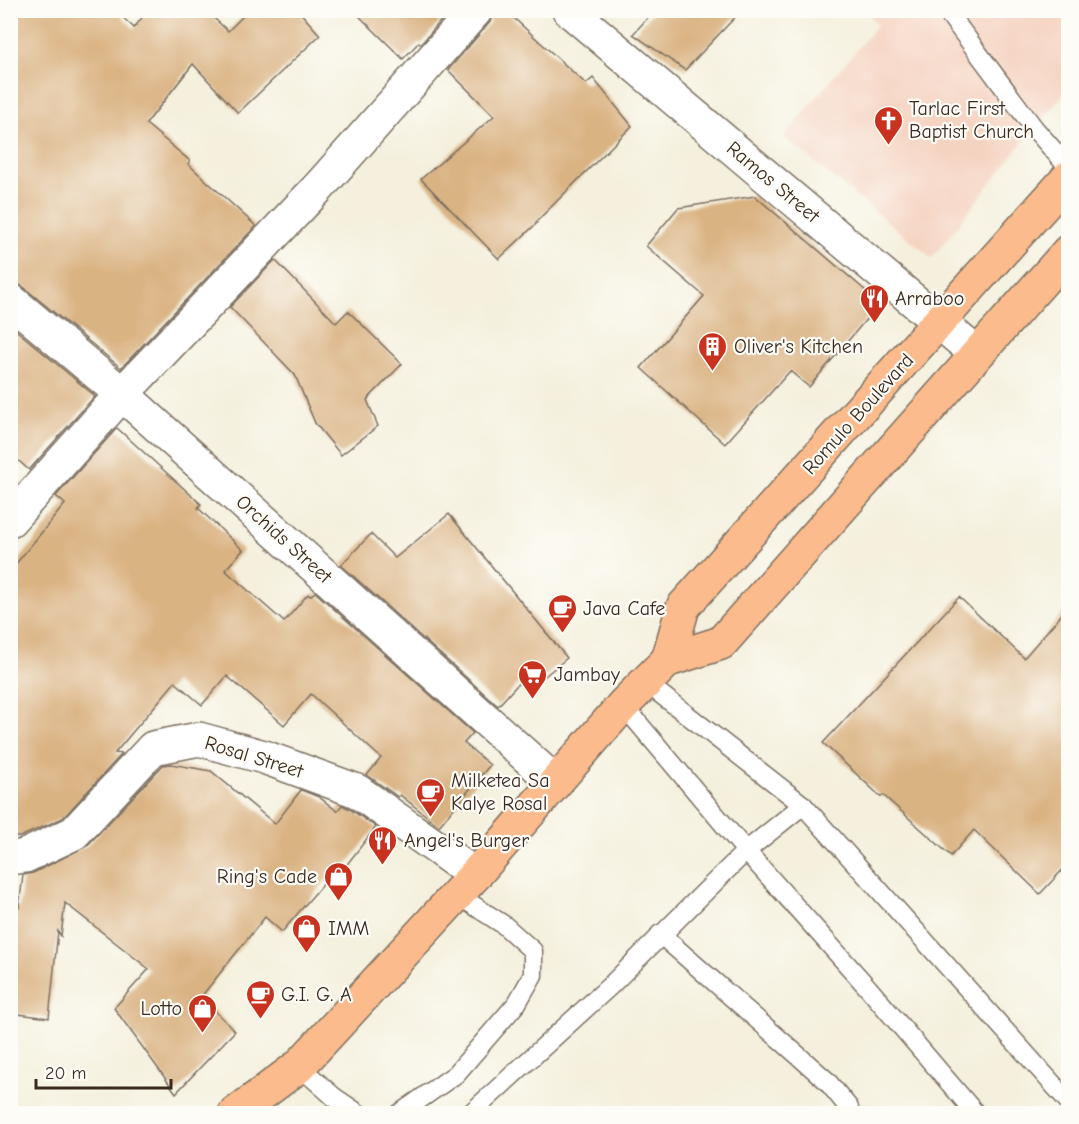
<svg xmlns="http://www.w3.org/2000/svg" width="1079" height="1124" viewBox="0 0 1079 1124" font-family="'Comic Neue',sans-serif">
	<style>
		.built { fill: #f5d3c1 }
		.building { fill: #dab383 }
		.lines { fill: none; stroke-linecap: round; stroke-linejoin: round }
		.lane-casing { stroke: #7c6f61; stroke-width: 21 }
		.street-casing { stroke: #7c6f61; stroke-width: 36 }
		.highway-casing { stroke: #7c6f61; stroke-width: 36 }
		.lane { stroke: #fff; stroke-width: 18 }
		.street { stroke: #fff; stroke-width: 33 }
		.highway { stroke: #fbbb8c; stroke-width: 33 }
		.labels { text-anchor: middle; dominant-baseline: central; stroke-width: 4.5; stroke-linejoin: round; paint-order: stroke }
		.poi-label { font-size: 20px; fill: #3b2a1e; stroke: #fdfcf7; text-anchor: start }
		.street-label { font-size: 20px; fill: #3b2a1e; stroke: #fdfcf7 }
	</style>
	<rect width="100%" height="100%" fill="#fdfcf7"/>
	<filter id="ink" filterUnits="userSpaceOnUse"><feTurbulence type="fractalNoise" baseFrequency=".0167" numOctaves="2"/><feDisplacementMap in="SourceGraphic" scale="12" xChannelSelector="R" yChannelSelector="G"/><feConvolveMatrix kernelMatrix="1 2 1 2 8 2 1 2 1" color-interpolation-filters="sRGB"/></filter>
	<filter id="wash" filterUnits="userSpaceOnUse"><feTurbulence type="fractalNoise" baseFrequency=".008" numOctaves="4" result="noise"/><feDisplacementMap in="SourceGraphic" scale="24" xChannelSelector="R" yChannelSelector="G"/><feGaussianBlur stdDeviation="1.35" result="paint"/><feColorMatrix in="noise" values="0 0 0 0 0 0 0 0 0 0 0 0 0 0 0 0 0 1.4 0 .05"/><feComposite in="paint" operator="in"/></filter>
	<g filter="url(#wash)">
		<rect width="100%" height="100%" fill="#f4f0dd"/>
		<polygon class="built" points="866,11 1068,11 1068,89 1034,128 932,258 784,137 877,25"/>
		<g id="blocks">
			<g class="building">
				<polygon points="22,10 115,10 134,28 148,10 205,10 228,31 249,10 298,10 320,35 238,113 193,64 146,124 190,161 188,164 256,226 121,368 22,286 10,282 10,25"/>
				<polygon points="353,10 450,10 421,44 419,42 403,59"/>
				<polygon points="494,10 505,10 586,84 593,78 632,126 536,222 537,223 499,259 421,179 494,116 448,70 490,22"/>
				<polygon points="655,10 742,10 685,70 633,34"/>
				<polygon points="755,196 880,303 809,387 790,371 725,444 641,368 704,296 646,246 678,208"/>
				<polygon points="275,260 336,323 348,311 402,364 367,400 378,426 341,455 315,423 295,375 230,307"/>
				<polygon points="10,325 95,396 29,470 10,453"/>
				<polygon points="117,428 201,504 198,508 243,550 225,570 284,622 308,594 310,596 315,592 473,733 464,743 490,765 439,826 400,795 398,797 367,775 381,758 311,694 284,725 227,676 202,705 175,682 115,753 122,754 63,818 20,837 10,837 10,571 65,504 56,496"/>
				<polygon points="449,514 567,658 535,684 527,674 498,706 341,565 371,534 395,558"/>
				<polygon points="959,597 1024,658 1068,607 1068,864 1040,894 974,830 951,856 883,795 881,797 823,743"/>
				<polygon points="171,764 211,771 275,824 301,790 319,797 337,811 342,805 348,808 376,827 338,876 333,872 282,932 265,917 201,997 235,1031 176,1093 114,1008 149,969 65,903 61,936 58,931 49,1018 10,1013 10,907 19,908 23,875 33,873 87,846 163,765"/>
			</g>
		</g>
	</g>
	<g filter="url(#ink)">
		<use href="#blocks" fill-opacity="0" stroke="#7c6f61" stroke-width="1.5"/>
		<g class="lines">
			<defs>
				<g id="lane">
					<polyline points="946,10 1034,128 1068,167"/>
					<polyline points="645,682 803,805 1068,1101"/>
					<polyline points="623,705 746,851 869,989 976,1114"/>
					<polyline points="660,934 827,1081 849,1108 849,1114"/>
					<polyline points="299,1066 334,1097 359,1114"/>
					<polyline points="399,1114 456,1074 517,1003 533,975 533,951 504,925 456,894"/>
					<polyline points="470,1114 611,985 746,851 803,805"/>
				</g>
				<g id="street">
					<polyline points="569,10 977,354"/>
					<polyline points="10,300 122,394 555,782"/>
					<polyline points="10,520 122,394 318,188 476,10"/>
					<polyline points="10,858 25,856 74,833 153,748 199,739 264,757 357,791 475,875"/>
				</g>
				<g id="highway">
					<polyline points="668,660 683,607 1068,178"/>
					<polyline points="235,1114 299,1066 475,875 623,705 668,660 721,643 1068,252"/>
				</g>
			</defs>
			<use href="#lane" class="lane-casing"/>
			<use href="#street" class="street-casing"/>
			<use href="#highway" class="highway-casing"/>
			<use href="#lane" class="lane"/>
			<use href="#street" class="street"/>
			<use href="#highway" class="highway"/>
		</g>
	</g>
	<defs>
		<symbol id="church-pin" viewBox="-11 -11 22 30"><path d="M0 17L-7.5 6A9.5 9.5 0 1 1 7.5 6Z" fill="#c8321e" stroke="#fdfcf7"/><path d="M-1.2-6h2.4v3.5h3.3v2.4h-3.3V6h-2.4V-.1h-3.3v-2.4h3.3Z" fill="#fff"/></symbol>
		<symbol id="restaurant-pin" viewBox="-11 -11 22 30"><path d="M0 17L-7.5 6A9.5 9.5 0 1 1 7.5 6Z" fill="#c8321e" stroke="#fdfcf7"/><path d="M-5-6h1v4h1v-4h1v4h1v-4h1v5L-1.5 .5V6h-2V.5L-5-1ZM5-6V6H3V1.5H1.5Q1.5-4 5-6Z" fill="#fff"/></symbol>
		<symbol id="building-pin" viewBox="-11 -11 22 30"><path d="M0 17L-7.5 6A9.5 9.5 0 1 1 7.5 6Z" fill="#c8321e" stroke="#fdfcf7"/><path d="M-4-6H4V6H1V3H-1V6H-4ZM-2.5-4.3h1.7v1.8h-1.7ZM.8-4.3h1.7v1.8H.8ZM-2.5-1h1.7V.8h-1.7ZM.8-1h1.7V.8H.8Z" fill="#fff"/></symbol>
		<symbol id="cafe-pin" viewBox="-11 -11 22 30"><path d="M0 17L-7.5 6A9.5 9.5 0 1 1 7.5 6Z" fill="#c8321e" stroke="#fdfcf7"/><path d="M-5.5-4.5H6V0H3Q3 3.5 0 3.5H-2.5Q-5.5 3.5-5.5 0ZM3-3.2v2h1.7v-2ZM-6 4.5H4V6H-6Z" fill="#fff"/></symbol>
		<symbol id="supermarket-pin" viewBox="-11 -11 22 30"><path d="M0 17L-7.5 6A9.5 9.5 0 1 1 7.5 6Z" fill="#c8321e" stroke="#fdfcf7"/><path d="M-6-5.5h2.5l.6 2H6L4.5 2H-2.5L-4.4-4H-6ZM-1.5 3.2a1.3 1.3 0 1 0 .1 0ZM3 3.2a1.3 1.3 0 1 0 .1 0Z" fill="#fff"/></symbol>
		<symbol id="shop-pin" viewBox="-11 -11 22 30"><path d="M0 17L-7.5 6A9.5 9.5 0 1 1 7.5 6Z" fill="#c8321e" stroke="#fdfcf7"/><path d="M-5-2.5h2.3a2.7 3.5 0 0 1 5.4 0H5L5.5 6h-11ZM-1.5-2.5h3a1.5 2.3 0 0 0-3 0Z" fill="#fff"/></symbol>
	</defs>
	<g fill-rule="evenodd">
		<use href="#church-pin" x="872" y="104" width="33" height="45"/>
		<use href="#restaurant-pin" x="858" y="282" width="33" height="45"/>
		<use href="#building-pin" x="696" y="330" width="33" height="45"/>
		<use href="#cafe-pin" x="546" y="592" width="33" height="45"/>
		<use href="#supermarket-pin" x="516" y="658" width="33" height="45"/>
		<use href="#cafe-pin" x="414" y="776" width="33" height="45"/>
		<use href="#restaurant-pin" x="366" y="824" width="33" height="45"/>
		<use href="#shop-pin" x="322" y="860" width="33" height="45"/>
		<use href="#shop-pin" x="290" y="912" width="33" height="45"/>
		<use href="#cafe-pin" x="244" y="978" width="33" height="45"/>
		<use href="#shop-pin" x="186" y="992" width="33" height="45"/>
	</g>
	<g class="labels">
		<g class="poi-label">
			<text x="909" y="108">Tarlac First<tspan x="909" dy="23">Baptist Church</tspan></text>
			<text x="895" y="298">Arraboo</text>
			<text x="734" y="346">Oliver's Kitchen</text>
			<text x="583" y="608">Java Cafe</text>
			<text x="554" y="674">Jambay</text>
			<text x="451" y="780">Milketea Sa<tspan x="451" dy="23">Kalye Rosal</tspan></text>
			<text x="404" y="840">Angel's Burger</text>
			<text x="317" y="876" text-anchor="end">Ring's Cade</text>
			<text x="328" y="928">IMM</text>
			<text x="281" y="994">G.I. G. A</text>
			<text x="182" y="1008" text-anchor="end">Lotto</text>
		</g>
		<g class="street-label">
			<text transform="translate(773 182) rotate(40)">Ramos Street</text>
			<text transform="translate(858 414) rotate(-48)">Romulo Boulevard</text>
			<text transform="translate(284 539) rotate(42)">Orchids Street</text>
			<text transform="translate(254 757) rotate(17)">Rosal Street</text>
		</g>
	</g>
	<rect width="1079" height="1124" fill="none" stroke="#fdfcf7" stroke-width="36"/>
	<path d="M36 1079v9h135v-9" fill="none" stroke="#3b2a1e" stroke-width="3"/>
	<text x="45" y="1079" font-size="18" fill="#3b2a1e" stroke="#fdfcf7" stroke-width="4.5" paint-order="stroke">20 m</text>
</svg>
